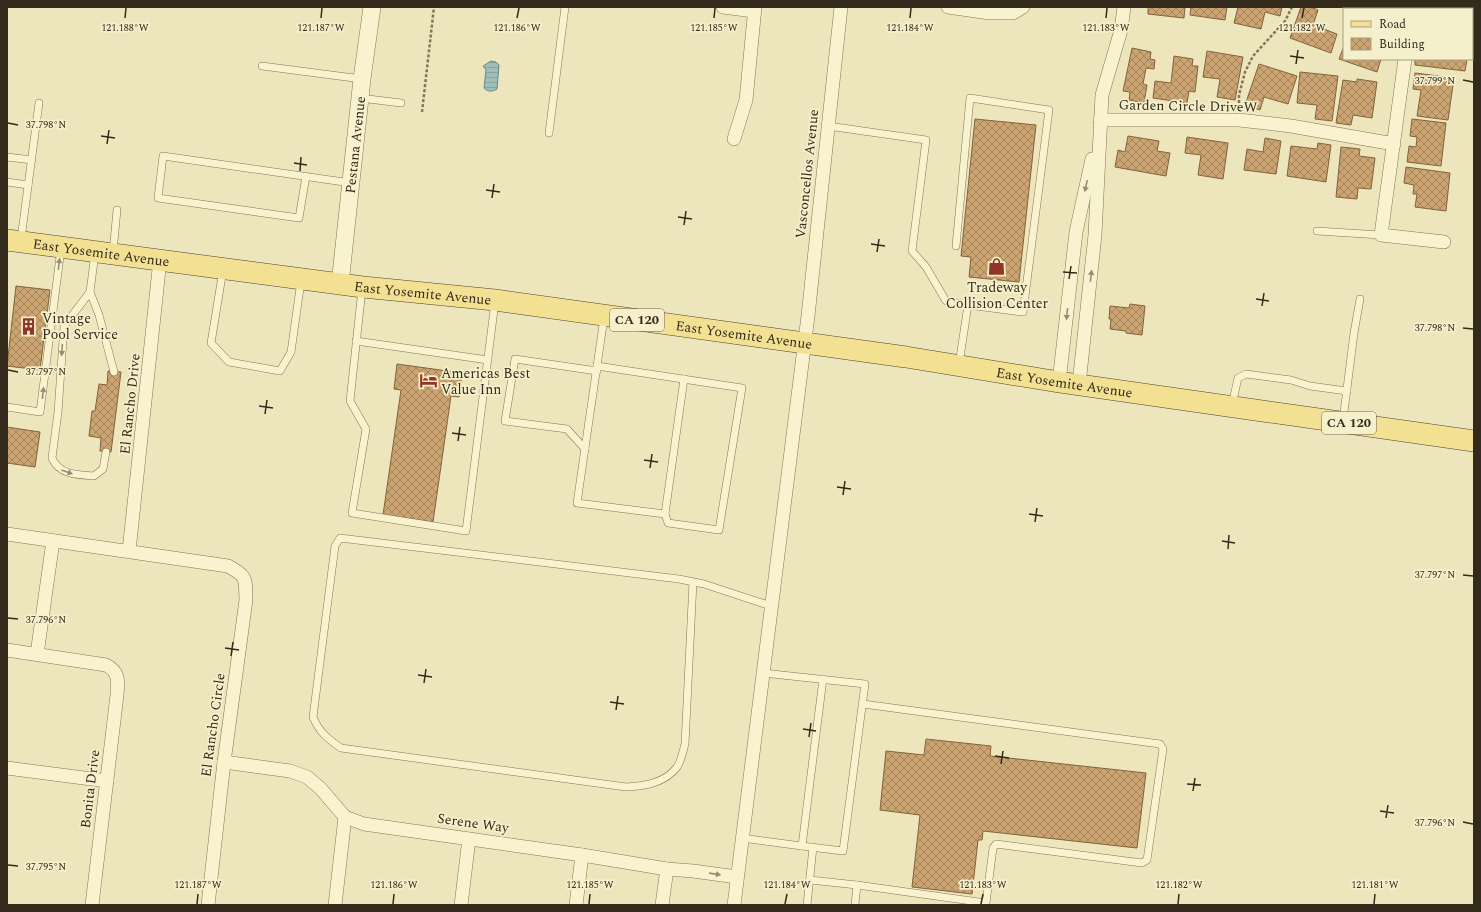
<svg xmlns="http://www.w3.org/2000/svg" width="1481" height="912" viewBox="0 0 1481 912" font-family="Spectral,serif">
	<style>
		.water { fill: url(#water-rules); stroke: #688b87 }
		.building { fill: url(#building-cross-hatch); stroke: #83623c }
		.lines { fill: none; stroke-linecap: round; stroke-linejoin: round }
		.service-casing { stroke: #847556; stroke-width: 8 }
		.minor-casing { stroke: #847556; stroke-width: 14 }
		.tertiary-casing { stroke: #847556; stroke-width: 18 }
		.primary-casing { stroke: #51422a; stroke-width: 22 }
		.path { stroke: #847556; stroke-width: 2.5; stroke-dasharray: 3 2; stroke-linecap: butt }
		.service { stroke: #f8f2ce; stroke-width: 7 }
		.minor { stroke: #f8f2ce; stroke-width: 13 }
		.tertiary { stroke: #f8f2ce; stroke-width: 17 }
		.primary { stroke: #f2e192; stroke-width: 21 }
		.oneway { fill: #968e74 }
		.ticks { fill: none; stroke: #332a1b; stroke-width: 1.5 }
		.labels { text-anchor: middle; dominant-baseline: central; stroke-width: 3.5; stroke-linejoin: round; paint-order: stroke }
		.shield { fill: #f5efcb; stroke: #6d6550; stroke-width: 1 }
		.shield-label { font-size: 13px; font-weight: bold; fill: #332a1b }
		.street-label { font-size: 14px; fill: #332a1b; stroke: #f5efcb }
		.poi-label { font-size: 14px; fill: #332a1b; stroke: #f5efcb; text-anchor: start }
		.ticks-label { font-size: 10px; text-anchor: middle; fill: #332a1b; stroke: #f5efcb; stroke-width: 3.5; stroke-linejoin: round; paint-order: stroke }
	</style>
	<defs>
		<pattern id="water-rules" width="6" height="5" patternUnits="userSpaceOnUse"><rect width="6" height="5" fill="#a0beb9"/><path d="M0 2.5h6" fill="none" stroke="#8aa39e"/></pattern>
		<pattern id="building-cross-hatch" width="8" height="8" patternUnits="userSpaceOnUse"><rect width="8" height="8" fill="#cba471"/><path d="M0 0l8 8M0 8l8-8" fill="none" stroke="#a5865c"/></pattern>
	</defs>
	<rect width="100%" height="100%" fill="#ede5bc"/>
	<path class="water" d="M491,61L496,62L499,65L497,89C492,92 488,92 484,88L486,70L483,66Z"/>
	<g class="building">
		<polygon points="1148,7 1185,7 1184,18 1148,14"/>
		<polygon points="1191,7 1227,7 1225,20 1190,15"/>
		<polygon points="1238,7 1282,7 1280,16 1265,12 1261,29 1234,23"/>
		<polygon points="1301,7 1311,7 1318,10 1313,25 1337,34 1331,53 1290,38"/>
		<polygon points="1423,7 1469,7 1468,9 1423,9"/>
		<polygon points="1344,46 1344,59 1381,59 1377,72 1339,59"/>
		<polygon points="1132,48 1151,52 1150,59 1155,60 1154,69 1146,68 1143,84 1147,85 1144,103 1129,100 1130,92 1123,91"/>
		<polygon points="1207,51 1243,57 1235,100 1217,97 1220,79 1203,77"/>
		<polygon points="1174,56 1193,59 1192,66 1198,66 1195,92 1189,91 1187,103 1153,98 1155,81 1171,83"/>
		<polygon points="1415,59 1467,59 1465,71 1415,65"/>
		<polygon points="1259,64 1297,76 1288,104 1264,97 1260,110 1245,105"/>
		<polygon points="1300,72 1338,76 1332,121 1315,119 1317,105 1297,103"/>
		<polygon points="1415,73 1454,78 1448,120 1417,116 1421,90 1413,89"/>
		<polygon points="1357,79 1377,82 1372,118 1353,115 1351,125 1336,123 1343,80 1357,82"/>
		<polygon points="975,119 1036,125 1019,282 969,277 971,257 961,256"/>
		<polygon points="1412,119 1446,123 1441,166 1407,162 1409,146 1416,147 1417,137 1410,136"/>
		<polygon points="1128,136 1159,141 1157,151 1170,153 1166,176 1115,167 1118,150 1125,152"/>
		<polygon points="1187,137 1228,143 1223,179 1198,175 1201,155 1185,153"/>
		<polygon points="1265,138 1281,141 1276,174 1244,170 1247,149 1263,152"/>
		<polygon points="1318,143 1331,145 1326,182 1287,176 1291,146 1317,149"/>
		<polygon points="1341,147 1360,149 1359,156 1375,158 1371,189 1358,188 1357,199 1336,197"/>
		<polygon points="1406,167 1450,173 1446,211 1415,207 1417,194 1413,194 1414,185 1404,183"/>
		<polygon points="16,286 50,290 40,370 7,366"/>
		<polygon points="1130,304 1145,306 1142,335 1126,333 1126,331 1110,329 1111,319 1109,319 1110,306 1129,308"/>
		<polygon points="397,364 462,373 459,397 451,396 433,522 383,515 401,390 394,389"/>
		<polygon points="108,371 121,372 111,452 100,451 101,438 89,436 92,411 95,411 99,384 107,385"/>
		<polygon points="7,427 40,432 35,467 7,463"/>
		<polygon points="926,739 991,746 990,756 1146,773 1137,848 983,831 982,840 978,840 972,894 912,887 920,815 880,810 886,751 924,755"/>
	</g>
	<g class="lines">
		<defs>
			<g id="service">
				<polyline points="262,66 362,79"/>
				<polyline points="360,98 401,103"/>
				<polyline points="828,126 926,140 912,251 926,267 946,301 968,305 959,364"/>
				<polyline points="549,133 565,7"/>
				<polyline points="7,157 32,160"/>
				<polyline points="306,176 299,218 158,198 163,156 351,183"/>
				<polyline points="7,182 28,185"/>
				<polyline points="1317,231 1381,235"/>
				<polyline points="21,239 39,103"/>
				<polyline points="956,246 970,98 1049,110 1023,312 968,305"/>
				<polyline points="113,252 117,210"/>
				<polyline points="223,270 211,343 229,362 280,371 291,352 301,281"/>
				<polyline points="362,289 350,401 366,429 352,513 466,531 495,302"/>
				<polyline points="90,292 95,253"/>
				<polyline points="604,318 577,503 665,514 684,379"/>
				<polyline points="356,341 488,360"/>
				<polyline points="597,366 742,388 719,530 668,523 665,514"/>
				<polyline points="1232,405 1238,378 1246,374 1291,380 1310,386 1347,391"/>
				<polyline points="7,407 40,412 61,249"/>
				<polyline points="1343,420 1354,333 1360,299"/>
				<polyline points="585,449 567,429 505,421 515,359 597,371"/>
				<path d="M106,452L103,469L94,476C78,475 59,475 52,458L58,412L64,326L90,292L99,315L114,372"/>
				<path d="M693,582L685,744C683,751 681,762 677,767C665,783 645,786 626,787L341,748C328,739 319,732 313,717L335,546L340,538L679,579L704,584L771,606"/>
				<polyline points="763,673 865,684 843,851 802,846 823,679"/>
				<polyline points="742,838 802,846"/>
				<polyline points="810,880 857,885"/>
				<polyline points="807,905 813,847"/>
				<polyline points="855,905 857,885 986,903 993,848 996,844 1142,863 1147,860 1163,749 1160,744 863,704"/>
			</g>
			<g id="minor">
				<polyline points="723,7 754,11"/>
				<polyline points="948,7 990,13 1013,13 1023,7"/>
				<polyline points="1350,7 1358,9"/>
				<polyline points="1410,9 1410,7"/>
				<polyline points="1405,59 1381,235 1444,242"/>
				<polyline points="1100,120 1239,120 1291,126 1394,144"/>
				<polyline points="734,139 746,100 755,7"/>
				<polyline points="1059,382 1076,232 1092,159"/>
				<polyline points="1079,384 1095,235 1102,95 1121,30 1124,7"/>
				<path d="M7,534L228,566C248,577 245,578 246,600L224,762L208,905"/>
				<polyline points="129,551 160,260"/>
				<path d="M7,650L106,665C120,672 118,682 117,695L92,905"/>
				<polyline points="37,654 53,541"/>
				<polyline points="224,762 290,771 307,777 321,789 345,817 364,824 582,855 667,869 693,871 737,877"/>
				<polyline points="7,768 107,781"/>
				<polyline points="335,905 345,817"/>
				<polyline points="461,905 469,839"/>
				<polyline points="576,905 582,855"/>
				<polyline points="662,905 667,869"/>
				<polyline points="734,905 808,316 841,7"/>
			</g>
			<g id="tertiary">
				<path id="s1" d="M340,284L362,79L372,7"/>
			</g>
			<g id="primary">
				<path id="s2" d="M7,240L363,287L495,300L906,357L1059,382L1474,441"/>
			</g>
		</defs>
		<use href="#service" class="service-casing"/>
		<use href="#minor" class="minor-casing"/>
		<use href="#tertiary" class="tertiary-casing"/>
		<use href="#primary" class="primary-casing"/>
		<g class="path">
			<polyline points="1239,108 1239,95 1245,72 1253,56 1285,21 1292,7"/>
			<polyline points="422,112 434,7"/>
		</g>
		<use href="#service" class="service"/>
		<use href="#minor" class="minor"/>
		<use href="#tertiary" class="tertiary"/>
		<use href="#primary" class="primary"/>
	</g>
	<defs><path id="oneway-solid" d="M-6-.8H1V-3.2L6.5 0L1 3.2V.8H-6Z"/></defs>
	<g class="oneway">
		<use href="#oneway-solid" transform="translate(1086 186) rotate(102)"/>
		<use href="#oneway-solid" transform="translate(59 264) rotate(-83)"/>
		<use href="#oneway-solid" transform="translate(1091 276) rotate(-83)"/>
		<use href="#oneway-solid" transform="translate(1067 314) rotate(96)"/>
		<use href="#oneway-solid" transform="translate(62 350) rotate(94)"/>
		<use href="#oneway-solid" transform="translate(43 393) rotate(-83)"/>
		<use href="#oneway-solid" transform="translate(67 472) rotate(20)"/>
		<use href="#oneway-solid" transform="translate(715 874) rotate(8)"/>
	</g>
	<path class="ticks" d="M125,18L126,8M321,18L322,8M517,18L519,8M714,18L715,8M910,18L911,8M1106,18L1107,8M1302,18L1304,8M1290,56L1304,58M1296,64L1298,50M1463,80L1473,82M8,123L18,125M101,136L115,138M107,144L109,130M294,163L307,165M300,171L301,157M486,190L500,192M492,198L494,184M678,217L692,219M684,225L686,211M871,244L885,246M877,252L879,239M1063,272L1077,273M1069,279L1071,266M1256,299L1269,301M1262,306L1264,293M1463,328L1473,329M8,370L18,372M259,406L273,408M265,414L267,400M452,433L466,435M458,441L460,427M644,460L658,462M650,468L652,454M837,487L851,489M843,495L845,481M1029,514L1043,516M1035,522L1037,508M1222,541L1235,543M1228,549L1229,535M1463,575L1473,576M8,618L18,619M225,648L239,650M231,656L233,642M418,675L432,677M424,683L426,669M610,702L624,704M616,710L618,696M803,729L816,731M809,737L811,723M995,756L1009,758M1001,764L1003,751M1187,784L1201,785M1193,791L1195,778M1380,811L1394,813M1386,818L1388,805M1463,822L1473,824M8,865L18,866M197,904L198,894M393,904L394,894M589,904L590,894M785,904L787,894M981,904L983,894M1178,904L1179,894M1374,904L1375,894"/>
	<defs>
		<symbol id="shop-bare" viewBox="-9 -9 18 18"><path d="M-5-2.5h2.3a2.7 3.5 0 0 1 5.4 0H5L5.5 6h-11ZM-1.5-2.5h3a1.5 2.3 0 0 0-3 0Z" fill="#933526" stroke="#f5efcb" stroke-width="2.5" paint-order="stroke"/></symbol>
		<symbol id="building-bare" viewBox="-9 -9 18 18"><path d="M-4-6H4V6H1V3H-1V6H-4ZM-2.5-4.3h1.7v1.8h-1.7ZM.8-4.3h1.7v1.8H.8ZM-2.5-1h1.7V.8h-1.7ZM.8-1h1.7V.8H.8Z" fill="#933526" stroke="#f5efcb" stroke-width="2.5" paint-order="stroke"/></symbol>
		<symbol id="hotel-bare" viewBox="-9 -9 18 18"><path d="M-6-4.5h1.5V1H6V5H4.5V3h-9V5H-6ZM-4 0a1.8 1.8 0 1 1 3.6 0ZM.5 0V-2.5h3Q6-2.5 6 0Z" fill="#933526" stroke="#f5efcb" stroke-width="2.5" paint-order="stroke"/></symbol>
	</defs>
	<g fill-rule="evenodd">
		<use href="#shop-bare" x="984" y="254" width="25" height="25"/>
		<use href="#building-bare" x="16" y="314" width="25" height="25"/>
		<use href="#hotel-bare" x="416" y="368" width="25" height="25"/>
	</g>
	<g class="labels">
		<g class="shield">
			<rect x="610" y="309" width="54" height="22" rx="3"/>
			<rect x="1322" y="412" width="54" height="22" rx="3"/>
		</g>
		<g class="shield-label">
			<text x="637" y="320">CA 120</text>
			<text x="1349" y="423">CA 120</text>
		</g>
		<g class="street-label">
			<text transform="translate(1188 106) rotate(1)">Garden Circle DriveW</text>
			<text stroke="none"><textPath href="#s1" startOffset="140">Pestana Avenue</textPath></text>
			<text transform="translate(807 174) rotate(-84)">Vasconcellos Avenue</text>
			<text stroke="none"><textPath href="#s2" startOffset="95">East Yosemite Avenue</textPath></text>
			<text stroke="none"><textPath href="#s2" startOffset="419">East Yosemite Avenue</textPath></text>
			<text stroke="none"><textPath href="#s2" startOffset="743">East Yosemite Avenue</textPath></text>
			<text stroke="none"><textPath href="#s2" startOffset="1067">East Yosemite Avenue</textPath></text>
			<text transform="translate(130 404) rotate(-84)">El Rancho Drive</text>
			<text transform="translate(213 725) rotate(-82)">El Rancho Circle</text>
			<text transform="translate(90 789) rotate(-83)">Bonita Drive</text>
			<text transform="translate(473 823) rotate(8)">Serene Way</text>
		</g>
		<g class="poi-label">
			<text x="997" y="287" text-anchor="middle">Tradeway<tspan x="997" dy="16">Collision Center</tspan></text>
			<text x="42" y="318">Vintage<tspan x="42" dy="16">Pool Service</tspan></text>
			<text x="441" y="373">Americas Best<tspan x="441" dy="16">Value Inn</tspan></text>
		</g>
	</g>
	<g class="ticks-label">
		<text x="125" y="31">121.188°W</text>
		<text x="321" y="31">121.187°W</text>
		<text x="517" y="31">121.186°W</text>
		<text x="714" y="31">121.185°W</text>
		<text x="910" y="31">121.184°W</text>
		<text x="1106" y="31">121.183°W</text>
		<text x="1302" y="31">121.182°W</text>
		<text x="1435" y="84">37.799°N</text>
		<text x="46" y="128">37.798°N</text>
		<text x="1435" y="331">37.798°N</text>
		<text x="46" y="375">37.797°N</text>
		<text x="1435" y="578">37.797°N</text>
		<text x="46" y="623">37.796°N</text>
		<text x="1435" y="826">37.796°N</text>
		<text x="46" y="870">37.795°N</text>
		<text x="198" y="888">121.187°W</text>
		<text x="394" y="888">121.186°W</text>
		<text x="590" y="888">121.185°W</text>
		<text x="787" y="888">121.184°W</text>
		<text x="983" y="888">121.183°W</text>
		<text x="1179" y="888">121.182°W</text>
		<text x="1375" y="888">121.181°W</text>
	</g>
	<rect width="1481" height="912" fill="none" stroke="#332a1b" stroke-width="16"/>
	<rect x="1343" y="8" width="130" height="52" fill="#f5efcb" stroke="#a7a085"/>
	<rect x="1351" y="21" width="20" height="6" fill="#f2e192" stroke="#a7a085"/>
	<text x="1379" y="28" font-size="12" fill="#332a1b">Road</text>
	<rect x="1351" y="38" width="20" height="12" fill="url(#building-cross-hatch)" stroke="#a7a085"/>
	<text x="1379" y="48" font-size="12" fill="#332a1b">Building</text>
</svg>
